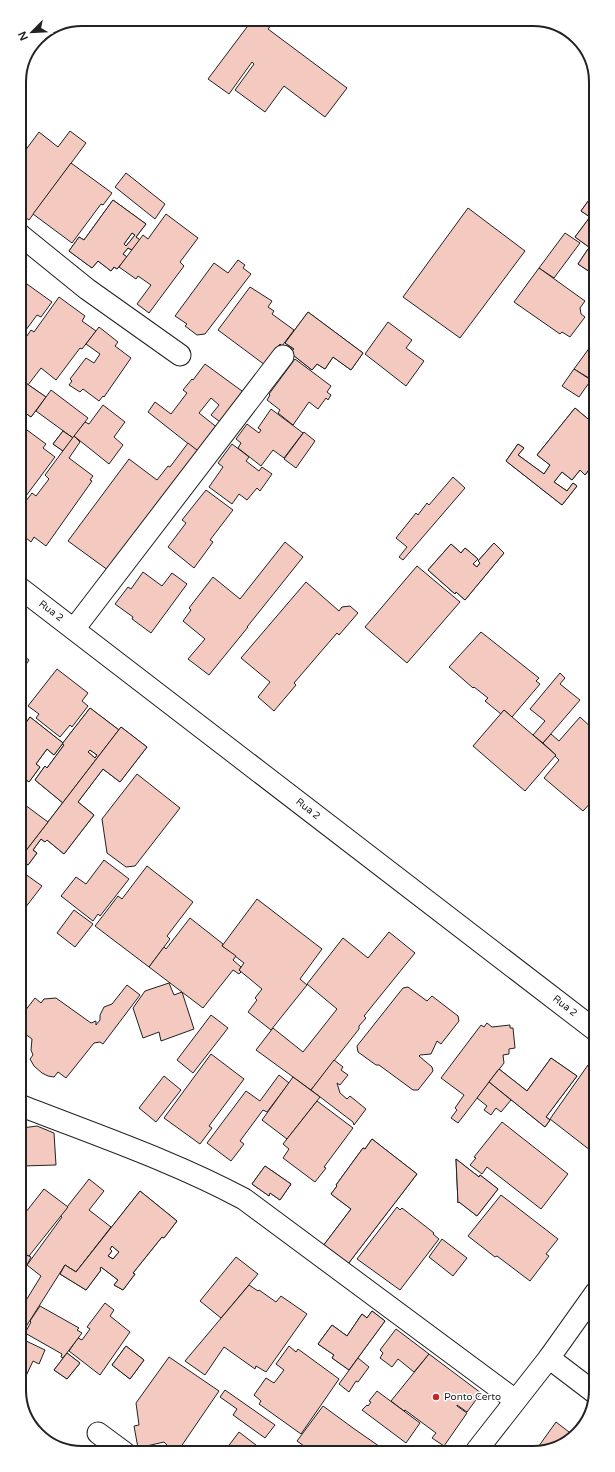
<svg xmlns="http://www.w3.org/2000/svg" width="615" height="1472" viewBox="0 0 615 1472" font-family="'Varela Round',sans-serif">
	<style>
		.building { fill: #f3c9c0; stroke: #222; fill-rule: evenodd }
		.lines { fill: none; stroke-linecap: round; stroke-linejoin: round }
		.street-casing { stroke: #222; stroke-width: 23 }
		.street { stroke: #fff; stroke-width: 21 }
		.poi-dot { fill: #c62828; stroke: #fff; stroke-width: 1.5 }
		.labels { text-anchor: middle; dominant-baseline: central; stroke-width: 3; stroke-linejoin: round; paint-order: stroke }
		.street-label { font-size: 10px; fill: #222; stroke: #fff }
		.poi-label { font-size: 10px; fill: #222; stroke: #fff; text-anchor: start }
		.rim { fill: none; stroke: #222; stroke-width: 2 }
	</style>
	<rect width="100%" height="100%" fill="#fff"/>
	<g class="building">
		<polygon points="253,19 267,19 273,23 268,29 347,88 325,117 284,86 265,112 235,90 254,64 252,62 229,94 208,79"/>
		<polygon points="70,131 86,143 29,220 19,213 19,159 39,132 58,147"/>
		<polygon points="71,163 112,193 103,205 101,204 72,243 33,214"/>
		<polygon points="126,173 165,204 155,219 115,187"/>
		<polygon points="591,197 593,199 593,250 575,237 590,217 581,211"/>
		<polygon points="591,197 593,199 593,250 575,237 590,217 581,211"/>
		<path d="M113,200L146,224L136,237L140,240L132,250L128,248L123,254L127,257L117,269L114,267L111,271L98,261L92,268L69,251L79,237L84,240ZM132,233L135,235L126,246L124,244Z"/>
		<path d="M113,200L146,224L136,237L140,240L132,250L128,248L123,254L127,257L117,269L114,267L111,271L98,261L92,268L69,251L79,237L84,240ZM132,233L135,235L126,246L124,244Z"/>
		<polygon points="468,208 525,251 460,338 403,297"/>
		<polygon points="166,214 198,238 180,262 184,266 149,313 137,304 151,285 138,276 136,279 119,267 143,235 148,239"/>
		<polygon points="565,233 580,243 554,278 539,268"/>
		<polygon points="588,249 593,253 593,274 578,264"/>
		<polygon points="588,249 593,253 593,274 578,264"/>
		<polygon points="20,260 27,266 20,277"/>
		<polygon points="238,260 245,265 243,268 251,274 205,334 197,335 185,326 187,324 175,316 214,263 228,273"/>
		<polygon points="539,268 585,301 580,308 581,314 585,317 570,337 562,332 560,334 514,302"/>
		<polygon points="20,279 52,302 41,317 37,315 20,338"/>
		<polygon points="250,287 272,301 268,307 274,311 272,314 294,330 282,346 280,344 265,365 218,330"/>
		<polygon points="59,297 85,316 82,321 96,331 82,349 80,348 56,380 41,368 28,385 20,379 20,346 31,330 34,332"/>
		<polygon points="308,312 363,353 351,370 333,357 325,369 317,364 312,370 293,355 294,354 291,352 294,349 285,343"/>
		<polygon points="308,312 363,353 351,370 333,357 325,369 317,364 312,370 293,355 294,354 291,352 294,349 285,343"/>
		<polygon points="388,322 412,340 406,348 424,361 406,386 365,354"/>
		<polygon points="99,327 118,342 115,346 131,358 104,397 103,396 99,401 83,389 80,392 69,385 72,381 70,379 86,358 94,363 100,354 86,344"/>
		<polygon points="593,343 594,381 574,369"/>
		<polygon points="295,359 331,386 327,392 331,395 328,400 326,398 318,409 309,402 293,425 278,413 280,410 267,400 270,395 269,394"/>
		<polygon points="205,364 246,394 224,425 211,415 219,405 211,398 199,413 219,429 200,453 148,412 155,402 171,414 187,393 183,390 192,379 193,380"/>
		<polygon points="574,369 591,380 579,397 562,386"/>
		<polygon points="20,379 46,397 31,417 21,410 25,405 21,403 20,405"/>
		<polygon points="20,379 46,397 31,417 21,410 25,405 21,403 20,405"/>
		<polygon points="51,390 88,418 73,438 36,411"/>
		<polygon points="103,405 125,422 114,437 123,445 109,464 74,436 85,422 89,424"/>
		<polygon points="575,408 594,424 594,452 589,458 594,461 594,463 585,475 580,470 572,480 562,472 554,482 567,491 573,483 577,486 562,505 506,461 518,444 524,448 518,455 544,474 550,465 537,455"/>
		<polygon points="575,408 594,424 594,452 589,458 594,461 594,463 585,475 580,470 572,480 562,472 554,482 567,491 573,483 577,486 562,505 506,461 518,444 524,448 518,455 544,474 550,465 537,455"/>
		<polygon points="271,409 303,433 284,458 273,450 261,466 238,448 241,443 236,439 247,424 259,433 261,430 258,428"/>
		<polygon points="27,430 46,444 43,448 55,457 26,496 21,492 20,493 20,439"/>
		<polygon points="63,431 73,438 63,451 53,444"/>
		<polygon points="63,431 73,438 63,451 53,444"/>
		<polygon points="304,432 315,441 296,468 284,459"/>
		<polygon points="74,436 80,442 69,458 93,476 90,480 92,481 46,546 34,537 31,542 20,533 20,509 32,493 36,496 49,479 45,475"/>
		<polygon points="188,443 202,454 112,573 68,541 129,459 157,480 168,466 170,467"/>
		<polygon points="232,444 249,457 246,461 259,471 262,467 272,474 260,491 257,488 247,500 239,494 232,504 209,487 223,467 218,463"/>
		<polygon points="453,477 465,488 403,560 399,557 407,547 396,538 416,513 418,515 427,503 429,505"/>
		<polygon points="206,490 233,510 210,540 213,542 194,568 168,547 186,523 182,520"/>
		<polygon points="285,542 303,557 247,627 248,627 209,675 188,659 205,639 183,621 191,610 189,608 213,577 240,599"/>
		<polygon points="494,543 504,553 465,600 456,592 455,594 428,570 451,544 461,553 465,548 478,559 473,564 477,567 480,563 478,561"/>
		<polygon points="494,543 504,553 465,600 456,592 455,594 428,570 451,544 461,553 465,548 478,559 473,564 477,567 480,563 478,561"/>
		<polygon points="417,566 460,602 407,663 365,627"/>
		<polygon points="143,572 162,586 172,573 187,584 151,633 132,619 133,617 115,604 128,587 131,589"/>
		<polygon points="306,582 339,611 342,607 350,606 358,613 339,635 337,633 294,683 296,685 274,711 258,697 270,682 241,658"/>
		<polygon points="481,632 539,678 536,681 540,684 512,717 504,710 501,714 485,701 488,698 474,687 473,688 449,667"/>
		<polygon points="20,653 29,660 21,672"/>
		<polygon points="57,669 88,693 82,701 88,706 72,727 70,725 60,737 36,718 39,714 28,706"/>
		<polygon points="560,673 565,678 560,684 580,700 543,743 533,735 545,721 530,709"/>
		<path d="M90,708L119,730L63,803L35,780L45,766L47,768L64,745L62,744ZM90,750L97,755L95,758L88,752Z"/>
		<path d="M90,708L119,730L63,803L35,780L45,766L47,768L64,745L62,744ZM90,750L97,755L95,758L88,752Z"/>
		<polygon points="504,710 556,755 525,791 473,746"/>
		<polygon points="30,717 63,743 54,755 47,749 36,764 40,767 29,782 24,778 21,783 21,726 23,727"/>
		<polygon points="30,717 63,743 54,755 47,749 36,764 40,767 29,782 24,778 21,783 21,726 23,727"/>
		<polygon points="580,717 594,730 595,798 583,811 544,778 559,760 555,756 556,755 543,743 551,734 559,741"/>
		<polygon points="121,727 147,747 120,782 103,769 78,802 94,815 64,854 47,840 45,842 41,839 33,850 37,853 28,865 21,860 21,857"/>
		<polygon points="121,727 147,747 120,782 103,769 78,802 94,815 64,854 47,840 45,842 41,839 33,850 37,853 28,865 21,860 21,857"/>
		<polygon points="137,774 180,808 135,866 126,867 107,853 102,819"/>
		<polygon points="21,802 48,822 21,857"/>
		<polygon points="104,860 129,879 100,916 98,914 93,921 61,896 76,877 86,884"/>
		<polygon points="147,866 193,902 167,936 170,939 149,967 95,926 118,896 122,899"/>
		<polygon points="21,871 42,886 25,908 21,905"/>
		<polygon points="257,899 322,949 300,979 307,985 271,1030 248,1012 257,1000 255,998 262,989 239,970 244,963 222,946"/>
		<polygon points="74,910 93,924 75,947 57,933"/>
		<polygon points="190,918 223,944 222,946 236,956 233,960 241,967 239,970 241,972 239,974 233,970 203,1008 149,967 164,947 166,949"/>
		<polygon points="389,932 415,953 364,1016 366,1018 359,1026 359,1029 311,1090 256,1050 273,1028 303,1052 337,1009 307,984 343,938 368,958"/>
		<polygon points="169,983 174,995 182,992 194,1029 161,1041 159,1032 143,1038 133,1008 145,991"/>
		<polygon points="127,985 140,995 103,1044 100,1042 94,1043 66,1078 58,1072 54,1077 48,1076 42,1073 34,1066 30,1059 33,1055 31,1050 32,1039 21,1031 21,1016 35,998 41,1003 44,999 56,998 91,1023 96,1021 96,1025 100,1020 100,1015 104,1007 112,1004"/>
		<polygon points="408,987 427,1001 432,996 458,1016 459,1021 441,1044 437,1041 431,1054 420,1055 419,1056 432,1067 433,1071 418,1090 413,1090 379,1065 376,1065 358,1052 357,1046 403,988"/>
		<polygon points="211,1015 228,1028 193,1073 177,1060"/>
		<polygon points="487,1023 492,1027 510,1025 510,1028 513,1028 515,1048 509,1049 509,1054 503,1055 504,1063 458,1123 451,1118 457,1110 455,1108 464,1095 441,1078 481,1025 484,1027"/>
		<polygon points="211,1054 244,1079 209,1126 212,1128 200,1144 164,1118"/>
		<polygon points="551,1058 577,1076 546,1117 550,1120 545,1127 489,1082 499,1069 527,1091"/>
		<polygon points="551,1058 577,1076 546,1117 550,1120 545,1127 489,1082 499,1069 527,1091"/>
		<polygon points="334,1060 343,1067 341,1070 348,1075 340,1085 337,1083 340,1093 347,1099 350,1096 366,1109 354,1125 353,1122 311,1090"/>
		<polygon points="588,1065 595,1070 595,1087 593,1090 595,1092 595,1154 550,1119"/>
		<polygon points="279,1075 289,1083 267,1112 263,1110 240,1141 244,1144 231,1161 207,1143 246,1091 260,1101"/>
		<polygon points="164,1076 181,1090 156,1122 139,1108"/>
		<polygon points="293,1077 320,1097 287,1139 262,1120"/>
		<polygon points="489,1082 511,1100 501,1112 496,1108 491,1115 484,1110 487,1106 477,1098"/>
		<polygon points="317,1101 353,1128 324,1167 326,1168 315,1182 283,1158 289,1149 283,1144"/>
		<polygon points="502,1122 568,1174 541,1209 487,1167 482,1174 470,1165 476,1158 474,1157"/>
		<polygon points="37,1126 54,1133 56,1165 22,1166 22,1128"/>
		<polygon points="372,1139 417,1174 348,1264 323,1246 351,1209 331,1194 337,1186 336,1185 363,1148 365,1149"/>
		<polygon points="372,1139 417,1174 348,1264 323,1246 351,1209 331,1194 337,1186 336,1185 363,1148 365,1149"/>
		<polygon points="456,1159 479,1177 480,1175 498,1189 477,1216 459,1202 458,1203"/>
		<polygon points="456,1159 479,1177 480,1175 498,1189 477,1216 459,1202 458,1203"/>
		<polygon points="265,1166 291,1184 280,1200 270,1193 269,1196 252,1184"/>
		<polygon points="265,1166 291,1184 280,1200 270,1193 269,1196 252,1184"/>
		<polygon points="89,1179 104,1191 89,1210 111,1227 76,1272 65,1265 22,1333 22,1307 41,1276 27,1265 62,1217 60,1216"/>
		<polygon points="44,1189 68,1207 29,1256 22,1253 22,1217"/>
		<path d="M140,1191L177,1221L164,1238L162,1237L133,1273L135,1274L123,1290L114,1285L118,1280L101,1267L100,1269L101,1270L86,1290L60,1274L65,1265L76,1272ZM112,1246L119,1252L113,1259L108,1256L112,1251L110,1249Z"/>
		<path d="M140,1191L177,1221L164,1238L162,1237L133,1273L135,1274L123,1290L114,1285L118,1280L101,1267L100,1269L101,1270L86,1290L60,1274L65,1265L76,1272ZM112,1246L119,1252L113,1259L108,1256L112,1251L110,1249Z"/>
		<polygon points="501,1195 558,1239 546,1254 549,1256 530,1281 497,1256 495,1257 468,1236"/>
		<polygon points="397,1207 400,1210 402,1208 434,1233 433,1234 439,1239 400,1290 357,1259"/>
		<polygon points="442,1239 467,1258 453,1276 429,1257"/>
		<polygon points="22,1253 31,1257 23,1273 22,1273"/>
		<polygon points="236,1257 258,1274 221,1318 200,1301"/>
		<polygon points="249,1285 258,1291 259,1290 276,1302 281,1296 307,1314 266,1372 256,1366 255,1369 224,1347 205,1375 185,1361"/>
		<polygon points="105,1303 114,1310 110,1316 130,1332 100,1375 69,1351 78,1338 82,1340 90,1329 87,1327"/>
		<polygon points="40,1306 79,1328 77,1330 82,1333 63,1358 61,1357 62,1354 25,1333 31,1322 30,1321"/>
		<polygon points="372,1311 385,1321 349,1370 332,1358 334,1355 318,1344 332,1325 347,1336 362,1314 367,1318"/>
		<polygon points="372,1311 385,1321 349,1370 332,1358 334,1355 318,1344 332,1325 347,1336 362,1314 367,1318"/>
		<polygon points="396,1329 429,1354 414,1372 398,1359 392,1367 380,1358 383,1353 380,1350"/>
		<polygon points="22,1339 45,1350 39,1364 33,1361 26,1376 22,1374"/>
		<polygon points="126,1346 144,1360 130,1379 112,1365"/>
		<polygon points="126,1346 144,1360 130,1379 112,1365"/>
		<polygon points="289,1346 296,1352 298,1349 339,1379 301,1434 259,1404 261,1401 254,1395 266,1378 274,1383 284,1370 276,1364"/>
		<polygon points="67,1353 80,1363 67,1379 54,1370"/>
		<polygon points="67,1353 80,1363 67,1379 54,1370"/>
		<polygon points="429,1354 481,1393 467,1412 457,1405 457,1406 467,1413 444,1446 432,1438 436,1433 405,1410 404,1411 391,1401"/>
		<polygon points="169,1357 219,1391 178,1451 170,1448 164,1442 138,1448 134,1426 139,1425 136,1403"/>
		<polygon points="358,1358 369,1367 358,1382 356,1381 349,1392 339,1384"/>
		<polygon points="225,1390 275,1425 265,1438 233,1415 237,1409 220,1397"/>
		<polygon points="377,1391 420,1423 406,1443 362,1410 367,1405 368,1406 371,1402 369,1401"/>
		<polygon points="323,1406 353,1428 386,1451 311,1451 297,1441"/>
		<polygon points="556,1422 573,1435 553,1450 536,1450"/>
		<polygon points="239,1432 265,1452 224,1452"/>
	</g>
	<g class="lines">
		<defs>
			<g id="street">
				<polyline points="19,234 87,289 180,355"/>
				<polyline points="20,588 595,1030"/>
				<polyline points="74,629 283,356"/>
				<path d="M22,1106C96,1135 173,1161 244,1199L515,1400"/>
				<polyline points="549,1358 595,1393"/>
				<polyline points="98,1433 125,1453"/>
				<polyline points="477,1450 549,1358 596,1292"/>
			</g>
		</defs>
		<use href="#street" class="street-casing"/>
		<use href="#street" class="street"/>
	</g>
	<circle class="poi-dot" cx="436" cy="1397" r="4"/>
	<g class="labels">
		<g class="street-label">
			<text transform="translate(51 611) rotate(37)">Rua 2</text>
			<text transform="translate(308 809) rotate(38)">Rua 2</text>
			<text transform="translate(565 1006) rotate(38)">Rua 2</text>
		</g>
		<g class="poi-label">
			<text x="444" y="1397">Ponto Certo</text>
		</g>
	</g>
	<path d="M0 0H615V1472H0ZM82 26H533A56 56 0 0 1 589 82V1390A56 56 0 0 1 533 1446H82A56 56 0 0 1 26 1390V82A56 56 0 0 1 82 26Z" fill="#fff" fill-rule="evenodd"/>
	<path class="rim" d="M82 26H533A56 56 0 0 1 589 82V1390A56 56 0 0 1 533 1446H82A56 56 0 0 1 26 1390V82A56 56 0 0 1 82 26Z"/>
	<g transform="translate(32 32) rotate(246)" stroke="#ffffff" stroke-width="3" paint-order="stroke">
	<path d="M0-3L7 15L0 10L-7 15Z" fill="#222222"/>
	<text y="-6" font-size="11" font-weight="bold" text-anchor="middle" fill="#222222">N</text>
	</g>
</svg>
